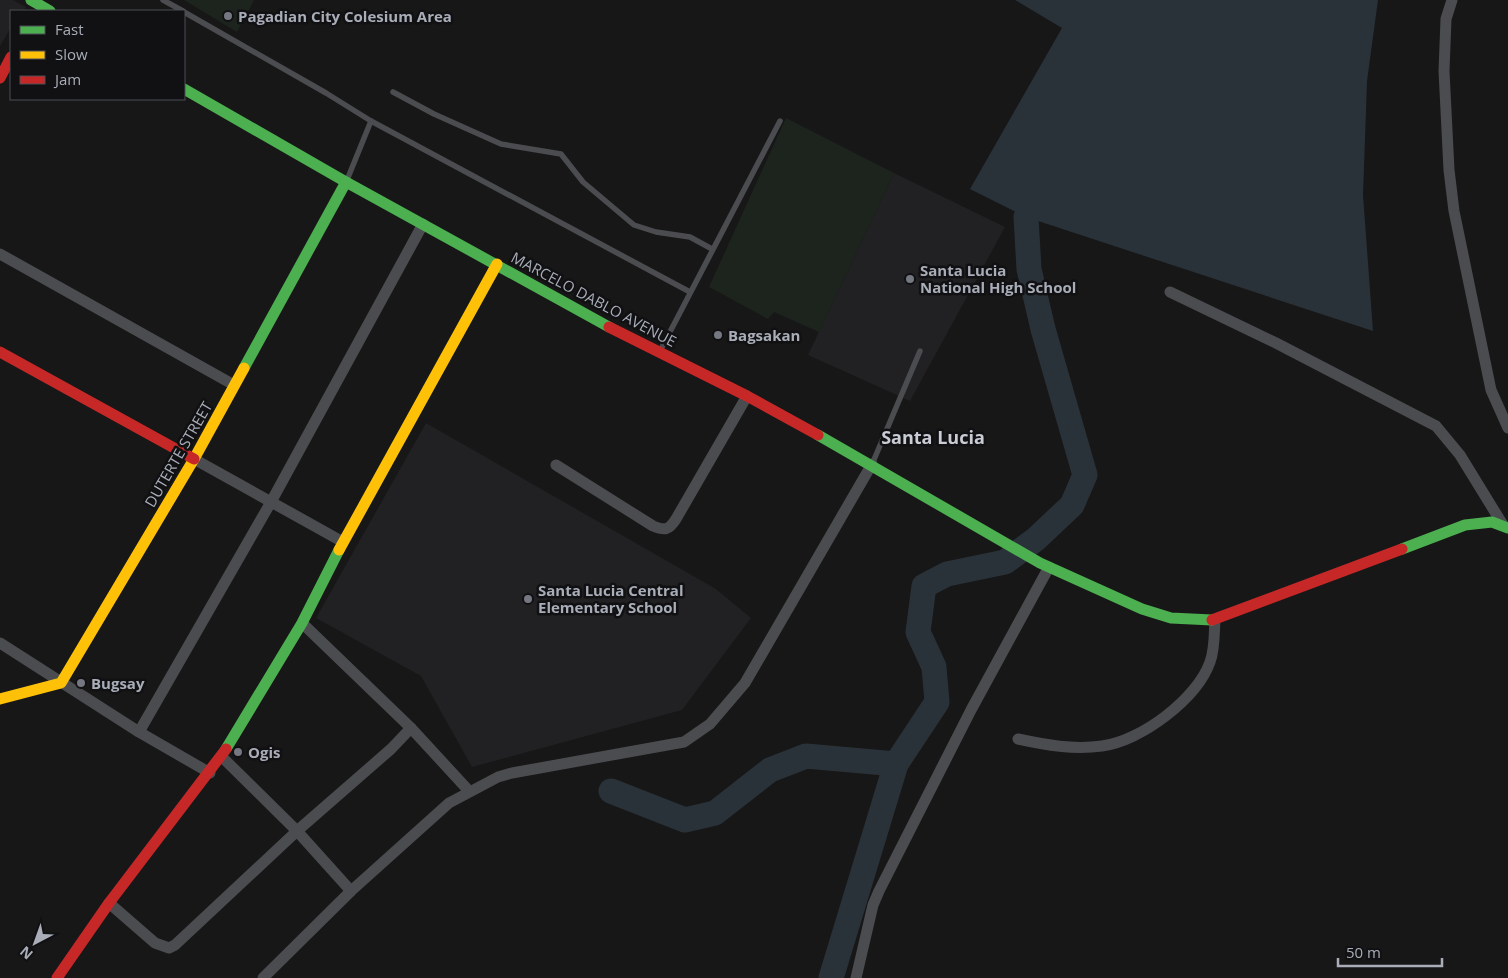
<svg xmlns="http://www.w3.org/2000/svg" width="1508" height="978" viewBox="0 0 1508 978" font-family="'Open Sans',sans-serif">
	<style>
		.built { fill: #212123 }
		.green { fill: #1d241e }
		.water { fill: #2a3239 }
		.lines { fill: none; stroke-linecap: round; stroke-linejoin: round }
		.river { stroke: #2a3239; stroke-width: 25 }
		.lane { stroke: #4b4c50; stroke-width: 5.5 }
		.street { stroke: #4b4c50; stroke-width: 11 }
		.fast { stroke: #4caf50; stroke-width: 11 }
		.slow { stroke: #ffc107; stroke-width: 11 }
		.jam { stroke: #c62828; stroke-width: 11 }
		.poi-dot { fill: #757880; stroke: #111113; stroke-width: 2 }
		.labels { text-anchor: middle; dominant-baseline: central; stroke-width: 5; stroke-linejoin: round; paint-order: stroke }
		.poi-label { font-size: 15px; font-weight: bold; fill: #a8adb8; stroke: #111113; text-anchor: start }
		.street-label { font-size: 15px; fill: #a8adb8; stroke: #111113 }
		.quarter-label { font-size: 18px; font-weight: bold; fill: #c9ccd4; stroke: #111113 }
	</style>
	<rect width="100%" height="100%" fill="#171717"/>
	<g class="built">
		<polygon points="0,0 13,0 26,7 23,11 11,11 11,27 0,46"/>
		<polygon points="894,173 1005,227 910,401 808,355"/>
		<polygon points="426,423 716,589 751,618 682,710 472,767 421,676 316,618"/>
	</g>
	<g class="green">
		<polygon points="184,0 254,0 237,32"/>
		<polygon points="786,118 894,173 819,332 774,312 768,319 709,287"/>
	</g>
	<polygon class="water" points="1015,0 1378,0 1367,81 1363,195 1373,331 1026,217 970,189 1062,28"/>
	<g class="lines">
		<g class="river">
			<polyline points="611,791 685,820 715,813 770,770 806,756 896,764"/>
			<polyline points="831,978 896,764 937,702 934,667 918,632 924,586 947,574 1005,562 1036,539 1072,505 1085,475 1043,329 1029,269 1026,217"/>
		</g>
		<g class="lane">
			<polyline points="163,0 183,11"/>
			<polyline points="184,12 326,93 371,121 347,180"/>
			<polyline points="393,92 434,114 501,144 561,154 583,182 634,225 656,232 690,237 712,249"/>
			<polyline points="371,121 690,292"/>
			<polyline points="660,351 780,121"/>
			<polyline points="873,462 920,351"/>
		</g>
		<g class="street">
			<polyline points="1452,0 1446,19 1444,71 1449,170 1454,211 1491,390 1508,428"/>
			<polyline points="0,254 234,385"/>
			<polyline points="1170,292 1276,343 1436,426 1460,455 1503,525"/>
			<polyline points="194,459 343,542"/>
			<path d="M556,465L653,526C665,531 669,530 676,519L747,396"/>
			<polyline points="302,623 411,728 469,791"/>
			<polyline points="0,643 139,732 210,773"/>
			<polyline points="139,732 271,502 423,224"/>
			<path d="M1018,739C1046,745 1073,750 1102,746C1141,741 1197,699 1210,662C1215,649 1214,633 1215,620"/>
			<polyline points="222,757 297,831 351,891"/>
			<polyline points="109,903 155,943 169,948 175,945 297,831 391,749 411,728"/>
			<polyline points="263,978 351,891 449,803 498,777 512,773 684,742 710,724 745,683 872,464"/>
			<polyline points="856,978 873,905 879,891 971,710 1049,567"/>
		</g>
		<g class="fast">
			<polyline points="31,0 50,11"/>
			<polyline points="184,89 346,182 609,327"/>
			<polyline points="244,368 346,182"/>
			<polyline points="818,435 1040,563 1142,609 1171,618 1212,620"/>
			<polyline points="1402,549 1465,525 1492,522 1508,528"/>
			<polyline points="226,749 302,623 339,550"/>
		</g>
		<g class="slow">
			<polyline points="339,550 497,264"/>
			<polyline points="0,699 61,683 194,459 244,368"/>
		</g>
		<g class="jam">
			<polyline points="0,78 11,57"/>
			<polyline points="609,327 747,396 818,435"/>
			<polyline points="0,352 194,459"/>
			<polyline points="1212,620 1402,549"/>
			<polyline points="57,978 109,903 226,749"/>
		</g>
	</g>
	<g class="poi-dot">
		<circle cx="228" cy="16" r="5"/>
		<circle cx="910" cy="279" r="5"/>
		<circle cx="718" cy="335" r="5"/>
		<circle cx="528" cy="599" r="5"/>
		<circle cx="81" cy="683" r="5"/>
		<circle cx="238" cy="752" r="5"/>
	</g>
	<g class="labels">
		<g class="poi-label">
			<text x="238" y="16">Pagadian City Colesium Area</text>
			<text x="920" y="270">Santa Lucia<tspan x="920" dy="17">National High School</tspan></text>
			<text x="728" y="335">Bagsakan</text>
			<text x="538" y="590">Santa Lucia Central<tspan x="538" dy="17">Elementary School</tspan></text>
			<text x="91" y="683">Bugsay</text>
			<text x="248" y="752">Ogis</text>
		</g>
		<g class="street-label">
			<text transform="translate(594 299) rotate(28)">MARCELO DABLO AVENUE</text>
			<text transform="translate(178 454) rotate(-60)">DUTERTE STREET</text>
		</g>
		<g class="quarter-label">
			<text x="933" y="437">Santa Lucia</text>
		</g>
	</g>
	<rect x="10" y="10" width="175" height="90" fill="#111113" stroke="#4d4f55"/>
	<rect x="20" y="26" width="25" height="8" fill="#4caf50" stroke="#4d4f55"/>
	<text x="55" y="35" font-size="15" fill="#a8adb8">Fast</text>
	<rect x="20" y="51" width="25" height="8" fill="#ffc107" stroke="#4d4f55"/>
	<text x="55" y="60" font-size="15" fill="#a8adb8">Slow</text>
	<rect x="20" y="76" width="25" height="8" fill="#c62828" stroke="#4d4f55"/>
	<text x="55" y="85" font-size="15" fill="#a8adb8">Jam</text>
	<g transform="translate(35 943) rotate(221)" stroke="#111113" stroke-width="4" paint-order="stroke">
	<path d="M0-4L9 19L0 12L-9 19Z" fill="#a8adb8"/>
	<text y="-8" font-size="14" font-weight="bold" text-anchor="middle" fill="#a8adb8">N</text>
	</g>
	<path d="M1338 958v8h104v-8" fill="none" stroke="#a8adb8" stroke-width="2.5"/>
	<text x="1346" y="958" font-size="15" fill="#a8adb8" stroke="#111113" stroke-width="4" paint-order="stroke">50 m</text>
</svg>
